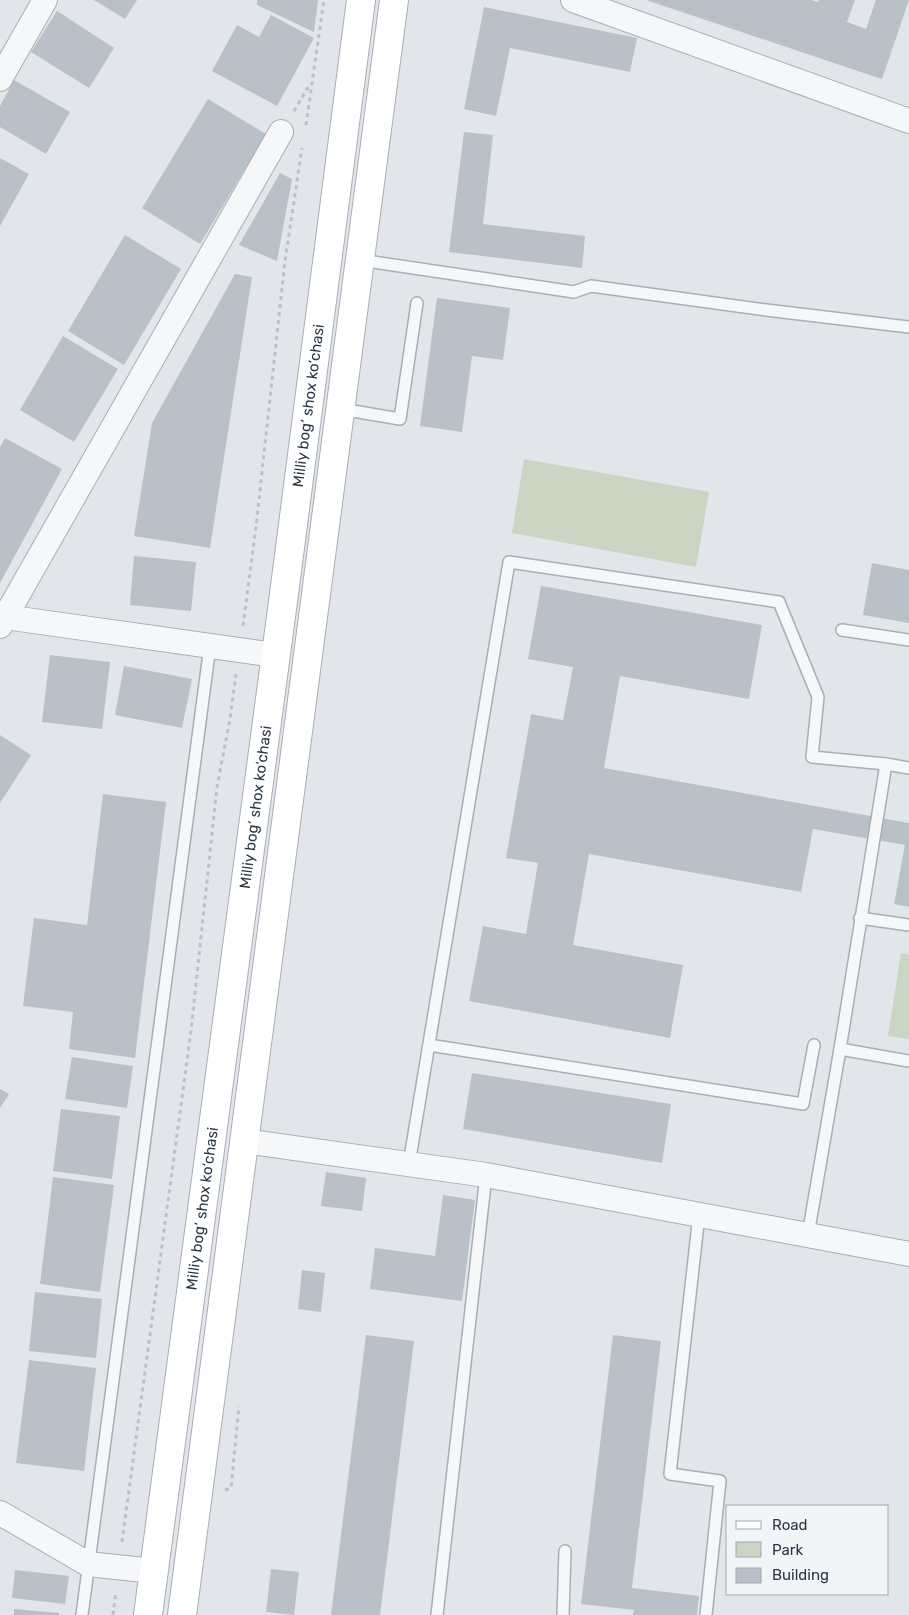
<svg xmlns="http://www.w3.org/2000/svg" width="909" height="1615" viewBox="0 0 909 1615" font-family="Rubik,sans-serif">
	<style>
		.green { fill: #cad5c3 }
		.building { fill: #b9c0c8 }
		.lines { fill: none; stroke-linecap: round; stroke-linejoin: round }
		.lane-casing { stroke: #a7aeb5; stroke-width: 14 }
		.street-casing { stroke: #a7aeb5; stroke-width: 26 }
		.secondary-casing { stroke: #a7aeb5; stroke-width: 30 }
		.path { stroke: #bcc1c6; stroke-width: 3; stroke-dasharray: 4 4; stroke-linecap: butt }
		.lane { stroke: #f5f7f9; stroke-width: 11 }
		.street { stroke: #f5f7f9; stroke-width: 24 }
		.secondary { stroke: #fff; stroke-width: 28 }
		.labels { text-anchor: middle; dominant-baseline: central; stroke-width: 5; stroke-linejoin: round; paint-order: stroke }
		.street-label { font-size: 15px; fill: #293643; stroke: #f2f5f8 }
	</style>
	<rect width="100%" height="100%" fill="#e2e6eb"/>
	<g class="green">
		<polygon points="524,459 709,492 696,567 512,533"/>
		<polygon points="901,953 909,955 909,1039 888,1036"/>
	</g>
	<g class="building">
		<polygon points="94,0 137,0 125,19"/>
		<polygon points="257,0 318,0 314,32 257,5"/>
		<polygon points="646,0 811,0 818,2 819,0 855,0 847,22 866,29 876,0 909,0 882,79"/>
		<polygon points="484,7 637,38 630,72 510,48 496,116 464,109"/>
		<polygon points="57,11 114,48 89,88 31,52"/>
		<polygon points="271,15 314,38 277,106 212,71 237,25 259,37"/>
		<polygon points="14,80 70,112 46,154 0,127 0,106"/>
		<polygon points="208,99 266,134 200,244 142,208"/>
		<polygon points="464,132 493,135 483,224 585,236 582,268 449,252"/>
		<polygon points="0,158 29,174 0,226"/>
		<polygon points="280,173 292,179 277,261 239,245"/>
		<polygon points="125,235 181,269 124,365 68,331"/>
		<polygon points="235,274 252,277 210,548 134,536 152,423"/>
		<polygon points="437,298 510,308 503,360 472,356 462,432 420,426"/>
		<polygon points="63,336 118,369 74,442 20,410"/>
		<polygon points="5,438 62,469 0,583 0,447"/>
		<polygon points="134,556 196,562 191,611 130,605"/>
		<polygon points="872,563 909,570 909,623 863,615"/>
		<polygon points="541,586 762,625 749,699 620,676 604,768 909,823 909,907 894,904 905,845 813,829 801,892 589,854 573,945 683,965 670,1038 469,1001 483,926 526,934 538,863 506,858 531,714 563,720 573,667 528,659"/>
		<polygon points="50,655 110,662 102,729 42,722"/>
		<polygon points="124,666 192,679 182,728 115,715"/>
		<polygon points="0,735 31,755 0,803"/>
		<polygon points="103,794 166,802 135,1058 69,1049 73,1012 23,1006 34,918 87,925"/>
		<polygon points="72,1057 133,1066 127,1108 65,1099"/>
		<polygon points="472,1073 671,1104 662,1163 463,1129"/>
		<polygon points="0,1089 9,1094 0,1108"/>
		<polygon points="61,1109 120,1116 112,1179 53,1171"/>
		<polygon points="326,1172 366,1178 362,1211 321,1206"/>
		<polygon points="53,1177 114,1185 100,1292 40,1284"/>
		<polygon points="443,1195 475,1200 462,1301 370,1289 375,1248 435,1256"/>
		<polygon points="302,1270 325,1273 321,1312 298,1309"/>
		<polygon points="35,1292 102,1299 96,1358 29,1351"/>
		<polygon points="366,1335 414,1341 380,1615 331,1615"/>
		<polygon points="613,1335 661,1341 632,1588 699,1596 697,1615 633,1615 634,1610 581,1604"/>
		<polygon points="29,1360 96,1368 84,1471 16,1463"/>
		<polygon points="271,1569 299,1572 294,1615 266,1612"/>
		<polygon points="15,1570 69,1576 65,1604 12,1598"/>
		<polygon points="14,1609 59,1613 59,1615 14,1615"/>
	</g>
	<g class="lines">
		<defs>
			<g id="lane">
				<polyline points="360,260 574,292 591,286 766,310 909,327"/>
				<polyline points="341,409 400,419 417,303"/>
				<polyline points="842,630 909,640"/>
				<polyline points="860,918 909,925"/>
				<polyline points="429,1045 803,1104 814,1045"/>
				<polyline points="840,1049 909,1061"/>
				<polyline points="409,1164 509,562 779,602 818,697 812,757 886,764"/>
				<polyline points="699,1215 670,1474 720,1481 706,1615"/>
				<polyline points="808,1235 840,1049 886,764 909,768"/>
				<polyline points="82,1615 210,646"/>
				<polyline points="437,1615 486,1175"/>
				<polyline points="563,1615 565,1551"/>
			</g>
			<g id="street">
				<polyline points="573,0 909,121"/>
				<polyline points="0,79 45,0"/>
				<polyline points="0,615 5,617 274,655"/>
				<polyline points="0,626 281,132"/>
				<polyline points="245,1141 486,1175 909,1254"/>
				<polyline points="0,1513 88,1564 154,1571"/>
			</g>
			<g id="secondary">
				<path id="s1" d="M148,1615L284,594L361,0"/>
				<polyline points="182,1615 394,0"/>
			</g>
		</defs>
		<use href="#lane" class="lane-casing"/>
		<use href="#street" class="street-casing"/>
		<use href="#secondary" class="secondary-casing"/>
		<g class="path">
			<polyline points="294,111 310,84"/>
			<polyline points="306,125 324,0"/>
			<polyline points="243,626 256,527 285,261 302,148"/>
			<polyline points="225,1490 231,1488 239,1406"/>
			<polyline points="122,1542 191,1031 217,787 230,719 236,674"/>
			<polyline points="113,1615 116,1591"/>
		</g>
		<use href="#lane" class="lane"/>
		<use href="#street" class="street"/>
		<use href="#secondary" class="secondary"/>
	</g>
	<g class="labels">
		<g class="street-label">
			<text stroke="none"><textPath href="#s1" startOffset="1220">Milliy bog‘ shox ko‘chasi</textPath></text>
			<text stroke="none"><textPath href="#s1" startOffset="815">Milliy bog‘ shox ko‘chasi</textPath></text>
			<text stroke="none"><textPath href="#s1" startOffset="410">Milliy bog‘ shox ko‘chasi</textPath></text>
		</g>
	</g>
	<rect x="726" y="1505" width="162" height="90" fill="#f2f5f8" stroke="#a2a9b0"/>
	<rect x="736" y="1521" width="25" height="8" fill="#ffffff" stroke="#a2a9b0"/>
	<text x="772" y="1530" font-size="15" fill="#293643">Road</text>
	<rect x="736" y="1542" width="25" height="15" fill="#cad5c3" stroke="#a2a9b0"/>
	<text x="772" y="1555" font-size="15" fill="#293643">Park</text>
	<rect x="736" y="1568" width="25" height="15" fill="#b9c0c8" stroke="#a2a9b0"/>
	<text x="772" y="1580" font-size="15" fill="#293643">Building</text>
</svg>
